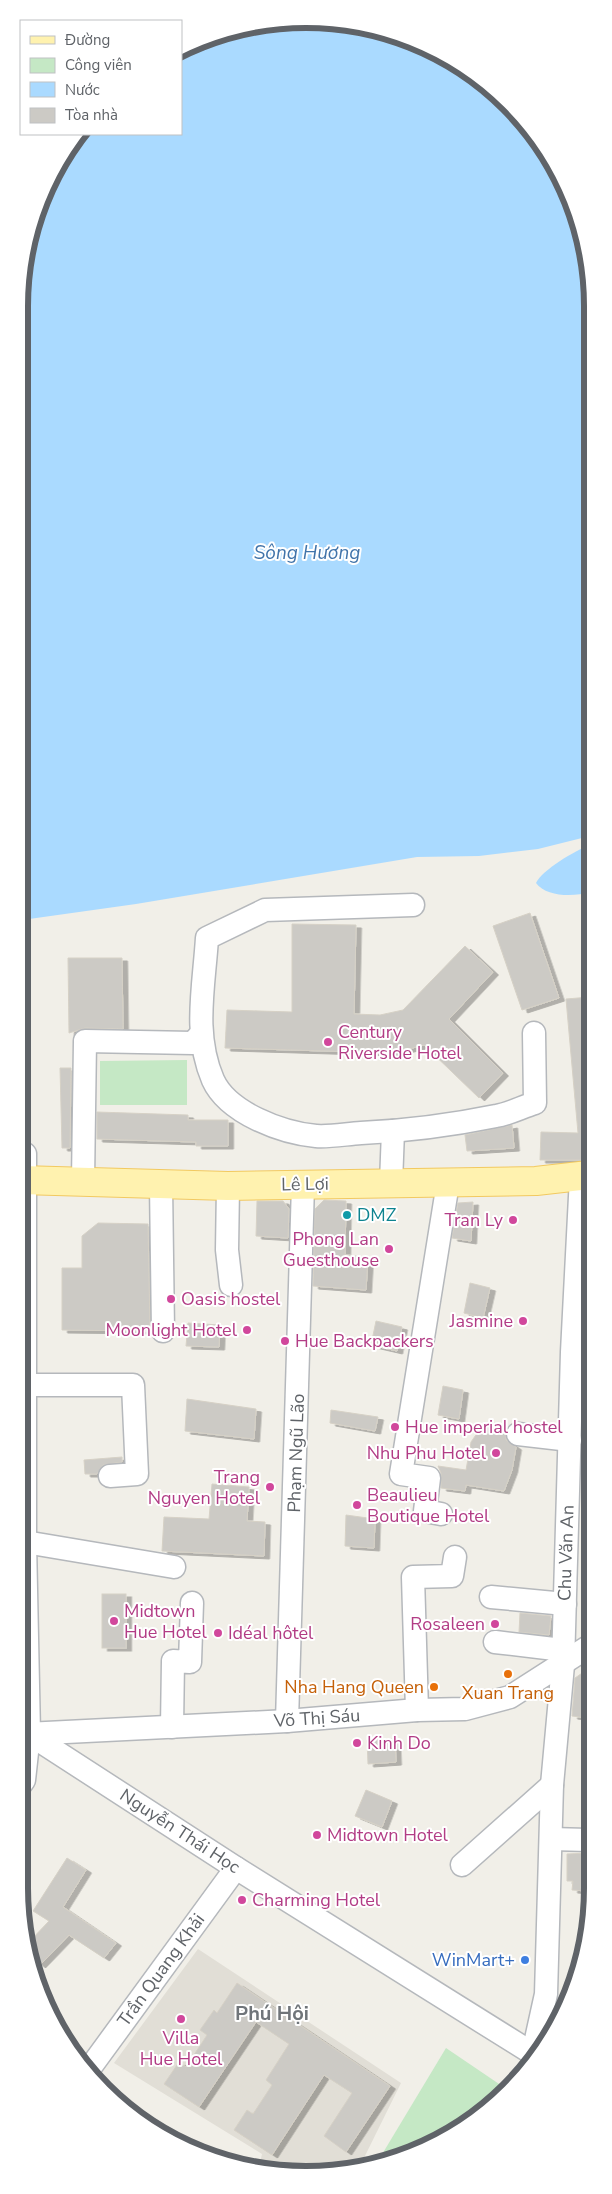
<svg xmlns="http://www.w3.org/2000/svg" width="612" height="2194" viewBox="0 0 612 2194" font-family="'Nunito Sans',sans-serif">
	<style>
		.education { fill: #e1ded6 }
		.green { fill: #c5e8c5 }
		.water { fill: #aadaff }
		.building { fill: #cccac5; stroke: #d6d1c6; filter: url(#shadow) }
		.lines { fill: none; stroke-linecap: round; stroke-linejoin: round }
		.minor-casing { stroke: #b5b8bc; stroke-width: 25 }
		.major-casing { stroke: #f2c960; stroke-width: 30 }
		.minor { stroke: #fff; stroke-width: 22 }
		.major { stroke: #fff2af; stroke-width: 28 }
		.hotel-dot { fill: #d1479c; stroke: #fff; stroke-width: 2 }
		.culture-dot { fill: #0f9aa8; stroke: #fff; stroke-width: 2 }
		.food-dot { fill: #e8710a; stroke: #fff; stroke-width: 2 }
		.shop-dot { fill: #3f7fe0; stroke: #fff; stroke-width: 2 }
		.labels { text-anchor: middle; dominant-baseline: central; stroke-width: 4; stroke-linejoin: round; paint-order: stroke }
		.hotel-label { font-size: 18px; fill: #b23c85; stroke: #fff; text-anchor: start }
		.street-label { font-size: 18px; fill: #5f6368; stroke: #fff }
		.culture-label { font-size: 18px; fill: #0d838f; stroke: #fff; text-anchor: start }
		.food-label { font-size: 18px; fill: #c56008; stroke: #fff; text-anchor: end }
		.shop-label { font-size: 18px; fill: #366cbe; stroke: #fff; text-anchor: end }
		.water-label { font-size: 19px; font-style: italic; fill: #4174aa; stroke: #fff }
		.quarter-label { font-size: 20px; font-weight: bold; fill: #70757a; stroke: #fff }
		.rim { fill: none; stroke: #5f6368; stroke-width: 6 }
	</style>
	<defs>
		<filter id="shadow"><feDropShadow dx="5.5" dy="3" stdDeviation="0" flood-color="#0004"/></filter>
	</defs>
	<rect width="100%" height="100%" fill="#f1efe8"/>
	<polygon class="education" points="198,1949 401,2083 359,2168 287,2175 259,2167 262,2154 114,2063"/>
	<g class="green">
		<polygon points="187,1060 187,1105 100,1105 100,1061"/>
		<polygon points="446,2048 505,2088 481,2116 381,2165 375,2166"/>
	</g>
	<g class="water">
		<polygon points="250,24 362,24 449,57 522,116 571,196 591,269 590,836 538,849 479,856 417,857 136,904 22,920 24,250 67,147 80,134 181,134 181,53"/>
		<path d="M590,845V892C574,897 546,897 536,883C542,870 576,850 590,845Z"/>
	</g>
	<g class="building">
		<polygon points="530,913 559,998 522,1010 493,926"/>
		<polygon points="292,924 356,925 354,1014 380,1015 403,1010 465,946 493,972 449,1019 503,1073 479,1098 424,1045 393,1053 225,1048 227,1010 292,1012"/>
		<polygon points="68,958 122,958 123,1029 85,1028 69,1033"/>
		<polygon points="590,997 589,1160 540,1160 541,1132 578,1133 566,999"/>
		<polygon points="60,1068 71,1068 70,1148 62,1148"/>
		<polygon points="97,1112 188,1115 188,1120 228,1120 228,1146 196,1146 196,1142 97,1139"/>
		<polygon points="512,1125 514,1148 467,1151 465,1135"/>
		<polygon points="324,1200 346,1201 345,1255 368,1257 366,1290 313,1286 315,1209"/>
		<polygon points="257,1201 283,1201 289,1209 288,1238 256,1236"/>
		<polygon points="473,1202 471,1241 452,1238 458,1203"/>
		<polygon points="98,1223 148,1224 150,1331 62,1330 62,1268 82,1268 82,1236"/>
		<polygon points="470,1283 490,1288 483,1318 464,1313"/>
		<polygon points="376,1321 402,1327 397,1351 371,1345"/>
		<polygon points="188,1323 220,1325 219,1347 186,1346"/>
		<polygon points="443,1386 463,1390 459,1419 438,1415"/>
		<polygon points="187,1399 256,1409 254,1439 185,1431"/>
		<polygon points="331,1410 378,1417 375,1431 330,1423"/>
		<polygon points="482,1426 506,1430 506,1440 516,1447 512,1470 504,1491 466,1485 465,1491 441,1488 441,1473 438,1466 466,1470 471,1442"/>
		<polygon points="122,1457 122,1462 103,1465 97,1474 85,1474 84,1460"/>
		<polygon points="212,1484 249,1487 247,1521 265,1522 264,1556 162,1551 164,1517 209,1519"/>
		<polygon points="346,1515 375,1519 374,1548 345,1546"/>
		<rect x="102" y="1594" width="24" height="54"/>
		<polygon points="520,1613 551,1616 549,1635 519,1632"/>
		<polygon points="588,1669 588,1718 572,1716 575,1678"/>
		<polygon points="395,1739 396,1762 368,1764 367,1740"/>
		<polygon points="366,1790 392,1801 382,1827 355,1816"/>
		<polygon points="588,1853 588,1891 572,1890 573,1881 567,1881 567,1854"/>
		<polygon points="67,1858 86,1870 63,1907 116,1943 104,1958 69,1935 40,1965 33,1959 29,1942 49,1921 33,1911"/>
		<polygon points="237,1983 390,2086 346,2152 324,2136 352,2093 324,2075 272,2155 234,2130 247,2110 253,2114 272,2085 266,2080 289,2044 256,2022 199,2107 164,2084 179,2062 186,2067 207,2035 200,2030 214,2010 217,2013"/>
	</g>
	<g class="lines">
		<defs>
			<g id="minor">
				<path d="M413,905L265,910L207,938C204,987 193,1034 213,1080C228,1113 282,1133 316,1136C330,1137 346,1134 361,1133C405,1131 452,1125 496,1116C509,1114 522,1107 535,1103L534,1033"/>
				<polyline points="83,1181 85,1041 193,1043 200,1035"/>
				<polyline points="391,1183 393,1131"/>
				<polyline points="161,1184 163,1331"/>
				<polyline points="228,1186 227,1250 231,1285"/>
				<polyline points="26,1385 133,1385 137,1474 110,1476"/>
				<polyline points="518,1434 570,1440"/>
				<polyline points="441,1514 425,1511 429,1478 401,1474 448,1183"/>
				<polyline points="25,1542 174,1567"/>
				<polyline points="491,1597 565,1604"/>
				<polyline points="495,1642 563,1650"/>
				<polyline points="417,1710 413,1577 452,1576 455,1557"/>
				<polyline points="287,1721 303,1185"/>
				<polyline points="172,1727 173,1661 190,1662 192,1603"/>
				<polyline points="26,1734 287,1721 417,1710 465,1709 510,1697 588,1647"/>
				<polyline points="29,1734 236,1868 535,2055"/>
				<polyline points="19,1787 24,1780 29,1734 25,1542 25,1154"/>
				<polyline points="551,1839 588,1840"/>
				<polyline points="462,1865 552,1785"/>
				<polyline points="533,2053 546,1994 552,1785 563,1665 572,1352 581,1177"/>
				<polyline points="87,2072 236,1868"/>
			</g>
			<polyline id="major" points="21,1180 228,1186 536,1181 589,1175"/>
		</defs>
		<use href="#minor" class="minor-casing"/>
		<use href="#major" class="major-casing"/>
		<use href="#minor" class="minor"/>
		<use href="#major" class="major"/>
	</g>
	<g class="hotel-dot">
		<circle cx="328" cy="1042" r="5"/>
		<circle cx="513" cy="1220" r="5"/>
		<circle cx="389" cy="1249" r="5"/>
		<circle cx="171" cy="1299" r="5"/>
		<circle cx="523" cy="1321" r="5"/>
		<circle cx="247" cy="1330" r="5"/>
		<circle cx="285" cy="1341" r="5"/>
		<circle cx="395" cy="1427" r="5"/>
		<circle cx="496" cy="1453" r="5"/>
		<circle cx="270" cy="1487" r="5"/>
		<circle cx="357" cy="1505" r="5"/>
		<circle cx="114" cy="1621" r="5"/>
		<circle cx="495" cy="1624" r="5"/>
		<circle cx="218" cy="1633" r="5"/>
		<circle cx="357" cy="1743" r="5"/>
		<circle cx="317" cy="1835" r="5"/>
		<circle cx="242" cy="1900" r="5"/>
		<circle cx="181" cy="2019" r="5"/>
	</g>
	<circle class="culture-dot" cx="347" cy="1215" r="5"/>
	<g class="food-dot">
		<circle cx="508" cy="1674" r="5"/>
		<circle cx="434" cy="1687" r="5"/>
	</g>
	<circle class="shop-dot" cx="525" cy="1960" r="5"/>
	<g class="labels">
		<g class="hotel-label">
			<text x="338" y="1032">Century<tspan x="338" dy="21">Riverside Hotel</tspan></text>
			<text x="503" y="1220" text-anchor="end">Tran Ly</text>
			<text x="379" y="1239" text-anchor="end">Phong Lan<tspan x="379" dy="21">Guesthouse</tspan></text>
			<text x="181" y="1299">Oasis hostel</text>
			<text x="513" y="1321" text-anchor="end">Jasmine</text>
			<text x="237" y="1330" text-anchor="end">Moonlight Hotel</text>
			<text x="295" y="1341">Hue Backpackers</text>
			<text x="405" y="1427">Hue imperial hostel</text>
			<text x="486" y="1453" text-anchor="end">Nhu Phu Hotel</text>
			<text x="260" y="1477" text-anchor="end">Trang<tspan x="260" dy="21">Nguyen Hotel</tspan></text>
			<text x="367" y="1495">Beaulieu<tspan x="367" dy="21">Boutique Hotel</tspan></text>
			<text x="124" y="1611">Midtown<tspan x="124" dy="21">Hue Hotel</tspan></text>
			<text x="485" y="1624" text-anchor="end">Rosaleen</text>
			<text x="228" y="1633">Idéal hôtel</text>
			<text x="367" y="1743">Kinh Do</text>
			<text x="327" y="1835">Midtown Hotel</text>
			<text x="252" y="1900">Charming Hotel</text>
			<text x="181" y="2038" text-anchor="middle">Villa<tspan x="181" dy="21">Hue Hotel</tspan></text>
		</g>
		<g class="street-label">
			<text transform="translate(305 1184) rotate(-1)">Lê Lợi</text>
			<text transform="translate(296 1453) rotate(-88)">Phạm Ngũ Lão</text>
			<text transform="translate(566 1553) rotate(-88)">Chu Văn An</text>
			<text transform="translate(317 1718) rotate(-4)">Võ Thị Sáu</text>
			<text transform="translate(180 1831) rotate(33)">Nguyễn Thái Học</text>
			<text transform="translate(161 1970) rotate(-54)">Trần Quang Khải</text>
		</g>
		<g class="culture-label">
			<text x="357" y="1215">DMZ</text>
		</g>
		<g class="food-label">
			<text x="424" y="1687">Nha Hang Queen</text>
			<text x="508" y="1693" text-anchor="middle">Xuan Trang</text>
		</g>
		<g class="shop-label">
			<text x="515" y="1960">WinMart+</text>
		</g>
		<g class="water-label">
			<text x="307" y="553">Sông Hương</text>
		</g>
		<g class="quarter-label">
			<text x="272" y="2013">Phú Hội</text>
		</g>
	</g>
	<path d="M0 0H612V2194H0ZM306 28H306A278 278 0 0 1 584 306V1888A278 278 0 0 1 306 2166H306A278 278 0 0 1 28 1888V306A278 278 0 0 1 306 28Z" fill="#fff" fill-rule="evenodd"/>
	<path class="rim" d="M306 28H306A278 278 0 0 1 584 306V1888A278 278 0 0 1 306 2166H306A278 278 0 0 1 28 1888V306A278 278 0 0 1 306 28Z"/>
	<rect x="20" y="20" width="162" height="115" fill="#ffffff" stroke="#bfc1c3"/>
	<rect x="30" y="36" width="25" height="8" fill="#fff2af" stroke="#bfc1c3"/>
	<text x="65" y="45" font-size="15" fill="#5f6368">Đường</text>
	<rect x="30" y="58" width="25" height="15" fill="#c5e8c5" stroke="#bfc1c3"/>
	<text x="65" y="70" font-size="15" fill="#5f6368">Công viên</text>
	<rect x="30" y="82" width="25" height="15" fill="#aadaff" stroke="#bfc1c3"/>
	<text x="65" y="95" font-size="15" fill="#5f6368">Nước</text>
	<rect x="30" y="108" width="25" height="15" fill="#cccac5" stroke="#bfc1c3"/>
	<text x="65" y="120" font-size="15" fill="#5f6368">Tòa nhà</text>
</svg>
